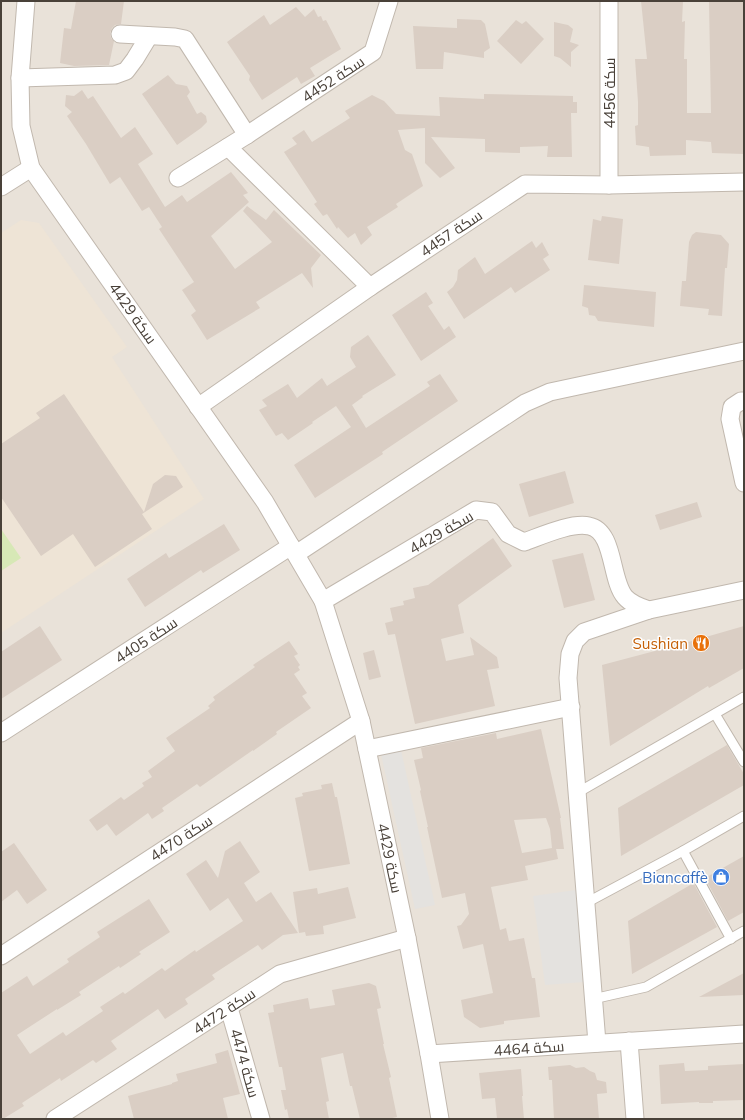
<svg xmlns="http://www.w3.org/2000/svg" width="745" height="1120" viewBox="0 0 745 1120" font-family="Mulish,Cairo,sans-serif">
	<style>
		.residential { fill: #e9e2d9 }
		.education { fill: #eee4d6 }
		.garden { fill: #d7e8b6 }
		.parking { fill: #e4e2df }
		.building { fill: #dacec4; fill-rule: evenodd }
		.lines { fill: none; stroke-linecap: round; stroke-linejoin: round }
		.service-casing { stroke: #c1b8ae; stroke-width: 11 }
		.minor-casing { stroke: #c1b8ae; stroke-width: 19 }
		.service { stroke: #fff; stroke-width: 9 }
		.minor { stroke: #fff; stroke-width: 17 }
		.labels { text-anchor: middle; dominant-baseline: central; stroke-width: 3; stroke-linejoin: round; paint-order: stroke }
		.street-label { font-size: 15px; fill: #494139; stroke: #fff }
		.food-label { font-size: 15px; fill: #c56008; stroke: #fff; text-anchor: end }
		.shop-label { font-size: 15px; fill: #366cbe; stroke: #fff; text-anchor: end }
	</style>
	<rect width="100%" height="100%" fill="#f5f1eb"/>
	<rect class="residential" x="1" y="1" width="743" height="1118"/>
	<polygon class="education" points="21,220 39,223 127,347 112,357 204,499 1,633 1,233"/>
	<polygon class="garden" points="1,529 21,558 1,571"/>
	<g class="parking">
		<polygon points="401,750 435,905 415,909 381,754"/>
		<polygon points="576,890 584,982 545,985 533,896"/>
	</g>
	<g class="building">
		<polygon points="76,1 124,1 121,24 115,25 112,28 110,33 111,38 114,41 109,65 74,66 60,63 64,28 71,29"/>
		<polygon points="641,1 683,1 682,22 685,21 684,59 687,59 687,113 711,113 709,2 744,1 744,154 712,153 711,142 686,140 686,155 650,156 649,147 636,145 635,126 638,125 638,102 635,59 647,59"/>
		<polygon points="296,7 305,17 314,9 318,17 321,16 323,21 326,20 341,49 310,68 315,76 301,84 297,77 262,100 249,80 250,76 227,42 264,15 270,25"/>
		<polygon points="457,19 481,20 485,24 490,48 484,52 484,58 444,52 443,69 416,69 413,26 457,28"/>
		<polygon points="516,20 522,24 526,21 544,39 521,64 497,41"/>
		<polygon points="554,22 568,25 573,29 570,42 579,45 571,52 571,67 560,58 554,56"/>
		<polygon points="168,75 176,84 187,86 190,92 187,96 197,114 201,112 206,116 207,122 201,128 177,145 142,94"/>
		<polygon points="82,90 88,99 93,96 121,138 135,127 153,154 138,164 165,207 182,195 187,202 231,172 248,193 243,195 249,202 211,236 235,269 272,242 243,211 247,206 266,220 274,210 321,255 311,268 313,288 302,273 256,302 260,308 207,340 191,315 196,311 182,290 194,282 159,229 162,227 149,207 142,211 120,177 110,184 86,144 67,116 72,112 65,106 66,95 74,96"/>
		<polygon points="484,94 573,96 573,102 577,102 577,113 571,113 572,157 547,157 548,146 520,147 520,153 485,152 485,139 431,137 455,168 440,178 425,163 425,128 398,130 405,150 412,154 423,186 396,204 398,207 367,227 372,235 361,245 355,233 348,238 338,227 337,229 327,214 323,216 314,204 317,202 284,152 297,144 292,138 304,130 312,142 350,118 345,111 372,95 384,101 396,114 440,116 439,97 484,99"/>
		<polygon points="602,216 623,219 619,264 588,260 593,219 601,221"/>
		<polygon points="696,232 721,235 729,244 727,268 725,268 722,316 708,315 709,309 680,306 682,281 686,281 689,242 692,235"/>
		<polygon points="532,241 536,248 542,242 549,255 543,259 550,270 515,293 511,287 464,319 447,292 453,287 457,280 458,270 475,257 485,274"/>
		<polygon points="584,285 656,292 654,327 598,321 595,316 589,315 588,308 582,306"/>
		<polygon points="426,292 433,303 428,306 444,330 449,326 456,337 421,361 392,315"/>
		<polygon points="368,335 396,375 362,396 363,397 352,405 366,428 430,386 427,382 440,374 458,401 382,452 383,454 315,498 294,465 351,427 336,406 312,422 313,423 288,440 282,433 276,436 259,410 267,406 262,400 288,384 297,398 322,378 327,386 356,367 350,357 351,347"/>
		<polygon points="64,394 144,512 153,484 165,475 176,476 183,487 142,514 152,529 95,567 73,534 41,556 1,497 1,444 40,418 36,413"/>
		<polygon points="565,471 574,503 529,517 519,484"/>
		<polygon points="697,502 702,517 660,530 655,515"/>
		<polygon points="224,524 240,550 203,573 201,570 145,607 127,579 166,553 169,558"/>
		<polygon points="493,538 512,566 458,605 464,633 441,639 446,661 474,655 470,637 497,657 499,668 487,670 495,706 415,724 395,634 388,635 385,623 393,621 390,608 404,605 403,601 415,598 413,588 428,585"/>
		<polygon points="583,553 595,600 564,608 552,560"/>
		<polygon points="40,626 62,660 1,699 1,652"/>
		<polygon points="744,626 744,668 709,688 708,686 610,746 602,665 685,643"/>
		<polygon points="289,641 298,654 294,656 300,665 298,667 300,670 294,674 307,693 302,696 311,708 276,732 277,734 253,751 253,750 200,787 197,784 162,808 164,811 152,819 148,813 116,836 107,824 97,831 89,820 121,797 124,800 144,786 142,783 152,777 148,771 175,751 166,738 210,708 208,706 215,700 213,697 255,667 253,665"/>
		<polygon points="374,650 381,677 369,680 363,653"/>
		<path d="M541,729L561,818H560L564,849H556L558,859L525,866L528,880L491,887L500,930L506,928L509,941L524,938L532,978H535L540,1017L504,1021V1024L480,1028L464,1017L461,1000L493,993L483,944L463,949L457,926L461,925L469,914L465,893L442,898L427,827H428L420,791L421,790L414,760L423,758L421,748L496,733L497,739ZM546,818L550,829L552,848L522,853L514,820Z"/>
		<polygon points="727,745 744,774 744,785 621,856 618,808"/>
		<polygon points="332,783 335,797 337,797 350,864 309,871 295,798 303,796 302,793 322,789 321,785"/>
		<polygon points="240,841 260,872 244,883 256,902 271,892 298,933 283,935 262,950 258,945 212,975 215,979 185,999 188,1004 165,1019 158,1009 111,1041 117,1049 96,1063 93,1060 61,1081 60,1078 22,1103 24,1106 3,1119 1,1119 1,993 27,976 33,986 69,962 67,959 100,937 97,932 149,899 170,932 139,952 141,954 120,968 119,966 79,992 81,995 57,1010 57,1009 17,1035 30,1054 63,1032 66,1036 103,1011 100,1007 123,992 125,994 162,968 165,971 195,950 196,952 243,921 228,898 210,911 186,874 206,860 218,878 225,851"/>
		<polygon points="14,843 47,890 27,904 17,890 1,902 1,852"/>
		<polygon points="744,856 744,912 728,921 705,878"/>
		<polygon points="692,884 692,885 694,884 717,927 632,974 628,921"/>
		<polygon points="348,887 356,918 323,926 324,934 306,936 305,932 299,933 293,892 317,888 318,894"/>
		<polygon points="744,973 744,995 699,997"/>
		<polygon points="369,983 376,986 381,1008 377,1009 384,1044 383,1044 391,1077 389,1078 397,1117 387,1119 360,1119 352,1086 350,1086 343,1053 321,1058 329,1101 326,1102 329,1119 289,1119 287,1109 285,1110 281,1090 286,1090 282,1067 279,1067 268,1013 274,1012 273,1005 308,998 310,1009 335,1005 332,990"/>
		<polygon points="228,1050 240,1094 223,1098 228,1119 134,1119 128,1096 172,1084 172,1083 178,1081 176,1074 217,1063 215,1054"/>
		<polygon points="684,1063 685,1071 708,1070 708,1066 744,1064 744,1100 713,1101 713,1103 699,1103 699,1102 661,1104 659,1065"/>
		<polygon points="570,1065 576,1068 584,1067 590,1071 595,1073 597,1080 606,1082 607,1093 597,1094 599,1119 554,1119 552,1080 549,1080 548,1067"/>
		<polygon points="521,1069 523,1096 522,1096 524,1119 497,1119 495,1098 482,1099 479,1073"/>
	</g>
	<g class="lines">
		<defs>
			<g id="service">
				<polyline points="715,714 744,762"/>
				<polyline points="577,793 744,697"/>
				<polyline points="683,851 731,939"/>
				<polyline points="586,903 683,851 744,816"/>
				<polyline points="593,999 646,987 744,931"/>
			</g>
			<g id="minor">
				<polyline points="26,1 20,78 21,126 31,168 265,502 323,601 361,721 407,938 429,1054 440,1119"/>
				<polyline points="609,1 609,185"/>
				<polyline points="120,34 175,37 185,39 247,135"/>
				<polyline points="20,78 115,75 126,71 135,59 149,36"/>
				<polyline points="228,147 370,287"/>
				<polyline points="178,178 247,135 373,52 389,1"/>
				<polyline points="1,187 31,168"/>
				<polyline points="744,401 741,401 732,407 730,419 744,483"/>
				<polyline points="198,407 370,287 525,184 609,185 744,182"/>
				<polyline points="296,554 525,403 550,392 578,386 744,351"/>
				<path d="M323,601L476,510L492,512L508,534L524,542C541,536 572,522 589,526C615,531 610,580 625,597C631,604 640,607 649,610L744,590"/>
				<polyline points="1,733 291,546"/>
				<polyline points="367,749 571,707"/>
				<polyline points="1,956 361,721"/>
				<polyline points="229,1008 261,1119"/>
				<polyline points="629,1041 635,1119"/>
				<polyline points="597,1043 568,678 570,654 575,641 584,632 649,610"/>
				<polyline points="429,1054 744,1034"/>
				<polyline points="55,1119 280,974 407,938"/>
			</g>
		</defs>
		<use href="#service" class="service-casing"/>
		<use href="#minor" class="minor-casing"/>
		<use href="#service" class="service"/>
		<use href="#minor" class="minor"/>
	</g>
	<defs>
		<symbol id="restaurant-disc" viewBox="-11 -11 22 22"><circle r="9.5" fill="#e8710a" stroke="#fff"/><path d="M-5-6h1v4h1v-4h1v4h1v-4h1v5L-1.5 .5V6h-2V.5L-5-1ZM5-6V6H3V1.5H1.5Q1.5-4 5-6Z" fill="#fff"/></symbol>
		<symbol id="shop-disc" viewBox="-11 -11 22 22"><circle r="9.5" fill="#3f7fe0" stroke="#fff"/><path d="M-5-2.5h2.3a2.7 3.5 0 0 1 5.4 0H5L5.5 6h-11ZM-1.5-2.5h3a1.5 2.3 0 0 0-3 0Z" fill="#fff"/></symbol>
	</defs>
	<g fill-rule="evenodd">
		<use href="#restaurant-disc" x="691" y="633" width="20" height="20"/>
		<use href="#shop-disc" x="711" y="867" width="20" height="20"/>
	</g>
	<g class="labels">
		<g class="street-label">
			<text transform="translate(333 79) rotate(-33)">سكة 4452</text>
			<text transform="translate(609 93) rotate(-90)">سكة 4456</text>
			<text transform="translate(451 233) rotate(-34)">سكة 4457</text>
			<text transform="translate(133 313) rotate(55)">سكة 4429</text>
			<text transform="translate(441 532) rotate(-30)">سكة 4429</text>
			<text transform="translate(146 640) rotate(-33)">سكة 4405</text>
			<text transform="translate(181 838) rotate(-33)">سكة 4470</text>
			<text transform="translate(390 858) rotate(78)">سكة 4429</text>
			<text transform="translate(224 1011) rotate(-33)">سكة 4472</text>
			<text transform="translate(529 1048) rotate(-4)">سكة 4464</text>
			<text transform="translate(245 1063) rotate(74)">سكة 4474</text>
		</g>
		<g class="food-label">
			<text x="688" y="643">Sushian</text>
		</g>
		<g class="shop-label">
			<text x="708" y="877">Biancaffè</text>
		</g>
	</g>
	<rect width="745" height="1120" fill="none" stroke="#494139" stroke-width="4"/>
</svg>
